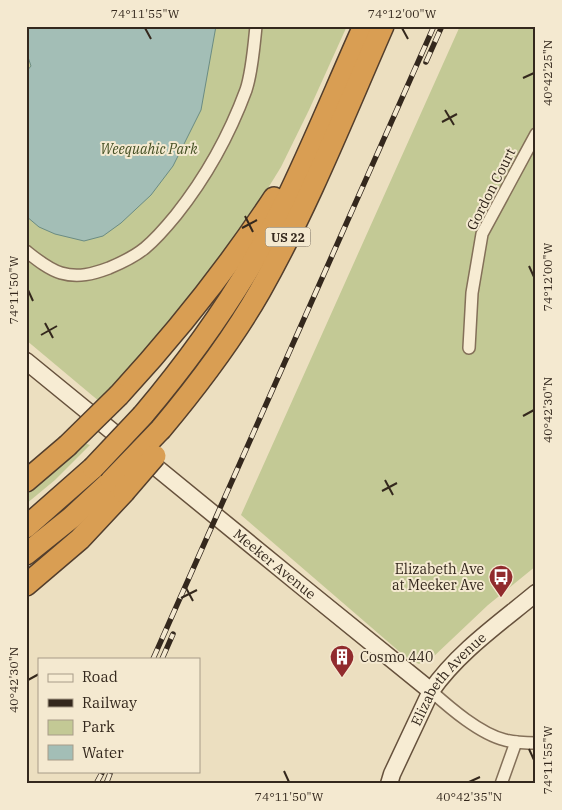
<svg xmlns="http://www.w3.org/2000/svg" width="562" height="810" viewBox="0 0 562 810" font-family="'IBM Plex Serif',serif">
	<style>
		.green { fill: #c3c995 }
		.water { fill: #a3beb6; stroke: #6b8c83 }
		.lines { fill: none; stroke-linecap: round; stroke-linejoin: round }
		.street-casing { stroke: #847059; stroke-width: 14 }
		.secondary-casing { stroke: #66513c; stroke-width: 19 }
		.highway-casing { stroke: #523e2d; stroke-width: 24 }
		.street { stroke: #f7ecd3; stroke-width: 11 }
		.secondary { stroke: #f7ecd3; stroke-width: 16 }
		.highway { stroke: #d99e53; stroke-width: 21 }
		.rail-casing { stroke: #34281d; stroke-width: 5.5 }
		.rail { stroke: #f4e9d0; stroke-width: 4; stroke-dasharray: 11; stroke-linecap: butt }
		.highway-bridge-casing { stroke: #523e2d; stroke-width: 24; stroke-linecap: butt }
		.highway-bridge { stroke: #d99e53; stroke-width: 21 }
		.ticks { fill: none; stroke: #34281d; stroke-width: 2 }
		.labels { text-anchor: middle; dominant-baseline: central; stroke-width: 4; stroke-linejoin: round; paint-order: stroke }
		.shield { fill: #f4e9d0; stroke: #6e6253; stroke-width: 1 }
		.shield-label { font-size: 12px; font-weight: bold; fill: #34281d }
		.park-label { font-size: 14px; font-style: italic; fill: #455024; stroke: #f4e9d0 }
		.street-label { font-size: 14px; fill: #34281d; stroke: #f4e9d0 }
		.poi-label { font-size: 14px; fill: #34281d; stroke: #f4e9d0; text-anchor: end }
		.neatline { fill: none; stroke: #34281d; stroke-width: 2 }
		.ticks-label { font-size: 12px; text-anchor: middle; fill: #34281d }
	</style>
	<rect width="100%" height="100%" fill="#ecdfc0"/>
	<g class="green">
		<polygon points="26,26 347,26 309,110 281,167 265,193 203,288 100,402 26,340"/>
		<polygon points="460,26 536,26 536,566 488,605 432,658 419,664 408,659 241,515"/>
		<polygon points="81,442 90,445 55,480 26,504 26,490"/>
	</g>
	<polygon class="water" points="26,26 216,26 201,110 173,166 151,195 121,223 103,236 84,241 55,234 39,227 26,216 26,72 31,66 26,51"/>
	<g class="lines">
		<defs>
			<g id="street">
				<path d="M26,251C36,259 48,269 61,273C78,278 93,274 109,268C121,263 134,257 145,248C157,238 167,226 176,215C207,176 229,136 246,90C252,72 254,46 256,26"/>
				<polyline points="469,348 472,293 482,234 536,134"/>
				<path d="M431,691C450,708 480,734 505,740C515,743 525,743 536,743"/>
				<polyline points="501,784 516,742"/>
			</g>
			<g id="secondary">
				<path id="s1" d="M26,361L299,584L431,691"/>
				<path id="s2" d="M389,784L392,774L431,691C458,652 500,623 536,593"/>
			</g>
			<g id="highway">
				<path d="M119,395C176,333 228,268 274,198"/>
				<path d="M143,415C197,351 245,282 283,207C312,148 337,86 364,26"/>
				<path d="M161,429C197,386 232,340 260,291C308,206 344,115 383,26"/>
				<polyline points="26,481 67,446"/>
				<polyline points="26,527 93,468"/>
				<polyline points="26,554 71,518 111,481"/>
				<polyline points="26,585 80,539 124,492"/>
			</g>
		</defs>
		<use href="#street" class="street-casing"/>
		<use href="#secondary" class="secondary-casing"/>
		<use href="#highway" class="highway-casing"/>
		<use href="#street" class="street"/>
		<use href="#secondary" class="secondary"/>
		<use href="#highway" class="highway"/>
		<defs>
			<g id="rail">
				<polyline points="426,62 442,26"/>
				<polyline points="153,659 434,26"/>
				<polyline points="162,659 173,634"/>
				<polyline points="96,784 103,771"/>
				<polyline points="106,784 111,771"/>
			</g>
		</defs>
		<use href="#rail" class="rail-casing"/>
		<use href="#rail" class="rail"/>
		<defs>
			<g id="highway-bridge">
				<polyline points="67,446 119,395"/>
				<polyline points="93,468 143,415"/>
				<polyline points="111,481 161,429"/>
				<polyline points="124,492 155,456"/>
			</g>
		</defs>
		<use href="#highway-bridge" class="highway-bridge-casing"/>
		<use href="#highway-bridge" class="highway-bridge"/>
	</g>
	<path class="ticks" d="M145,28L151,39M402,28L408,39M523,78L534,73M445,110L454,125M442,122L457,114M245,216L253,232M242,228L257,220M529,266L534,277M28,290L33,301M45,323L53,338M41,335L57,326M523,416L534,410M385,480L393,495M382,491L397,483M185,586L193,601M181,598L197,590M28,680L39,674M529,749L534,760M284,771L289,782M469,782L480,777"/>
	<defs>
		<symbol id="bus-pin" viewBox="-11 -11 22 30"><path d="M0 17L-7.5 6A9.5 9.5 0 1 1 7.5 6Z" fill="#912b2d" stroke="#f4e9d0"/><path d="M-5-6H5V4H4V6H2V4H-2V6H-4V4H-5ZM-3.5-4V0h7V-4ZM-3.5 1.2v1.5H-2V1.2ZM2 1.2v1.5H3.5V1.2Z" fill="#fff"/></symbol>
		<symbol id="building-pin" viewBox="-11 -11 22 30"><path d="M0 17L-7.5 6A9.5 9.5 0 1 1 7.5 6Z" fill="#912b2d" stroke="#f4e9d0"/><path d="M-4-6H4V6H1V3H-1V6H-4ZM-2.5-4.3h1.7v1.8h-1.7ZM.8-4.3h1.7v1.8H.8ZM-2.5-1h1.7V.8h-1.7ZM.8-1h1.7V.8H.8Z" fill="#fff"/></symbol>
	</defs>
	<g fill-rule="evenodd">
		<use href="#bus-pin" x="487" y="563" width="28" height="38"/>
		<use href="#building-pin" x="328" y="643" width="28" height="38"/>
	</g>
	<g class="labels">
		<rect class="shield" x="265.5" y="227.5" width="45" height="19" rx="4"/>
		<g class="shield-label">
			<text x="288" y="237">US 22</text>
		</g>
		<g class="park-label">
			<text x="149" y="149">Weequahic Park</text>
		</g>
		<g class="street-label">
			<text transform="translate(491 189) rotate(-63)">Gordon Court</text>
			<text stroke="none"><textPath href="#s1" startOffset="321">Meeker Avenue</textPath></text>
			<text stroke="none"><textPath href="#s2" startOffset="122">Elizabeth Avenue</textPath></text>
		</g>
		<g class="poi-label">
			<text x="484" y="569">Elizabeth Ave<tspan x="484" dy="16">at Meeker Ave</tspan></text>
			<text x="360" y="657" text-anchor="start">Cosmo 440</text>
		</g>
	</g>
	<rect width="562" height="810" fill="none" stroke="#f4e9d0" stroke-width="55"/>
	<rect x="38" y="658" width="162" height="115" fill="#f4e9d0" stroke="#a79c88"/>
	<rect x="48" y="674" width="25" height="8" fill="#f7ecd3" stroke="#a79c88"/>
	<text x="82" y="682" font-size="15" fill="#34281d">Road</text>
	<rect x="48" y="699" width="25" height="8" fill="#34281d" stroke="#a79c88"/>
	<text x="82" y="708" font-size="15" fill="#34281d">Railway</text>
	<rect x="48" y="720" width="25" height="15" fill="#c3c995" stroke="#a79c88"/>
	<text x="82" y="732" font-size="15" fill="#34281d">Park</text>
	<rect x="48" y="745" width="25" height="15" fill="#a3beb6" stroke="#a79c88"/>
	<text x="82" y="758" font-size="15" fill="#34281d">Water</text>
	<rect x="28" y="28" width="506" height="754" class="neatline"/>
	<g class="ticks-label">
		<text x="145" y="18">74°11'55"W</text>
		<text x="402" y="18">74°12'00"W</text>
		<text transform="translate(548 73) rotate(-90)" y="4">40°42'25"N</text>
		<text transform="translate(548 277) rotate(-90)" y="4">74°12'00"W</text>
		<text transform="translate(14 290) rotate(-90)" y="4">74°11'50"W</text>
		<text transform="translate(548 410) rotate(-90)" y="4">40°42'30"N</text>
		<text transform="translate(14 680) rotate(-90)" y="4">40°42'30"N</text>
		<text transform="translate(548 760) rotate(-90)" y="4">74°11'55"W</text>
		<text x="289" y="801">74°11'50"W</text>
		<text x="469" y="801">40°42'35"N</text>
	</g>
</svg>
